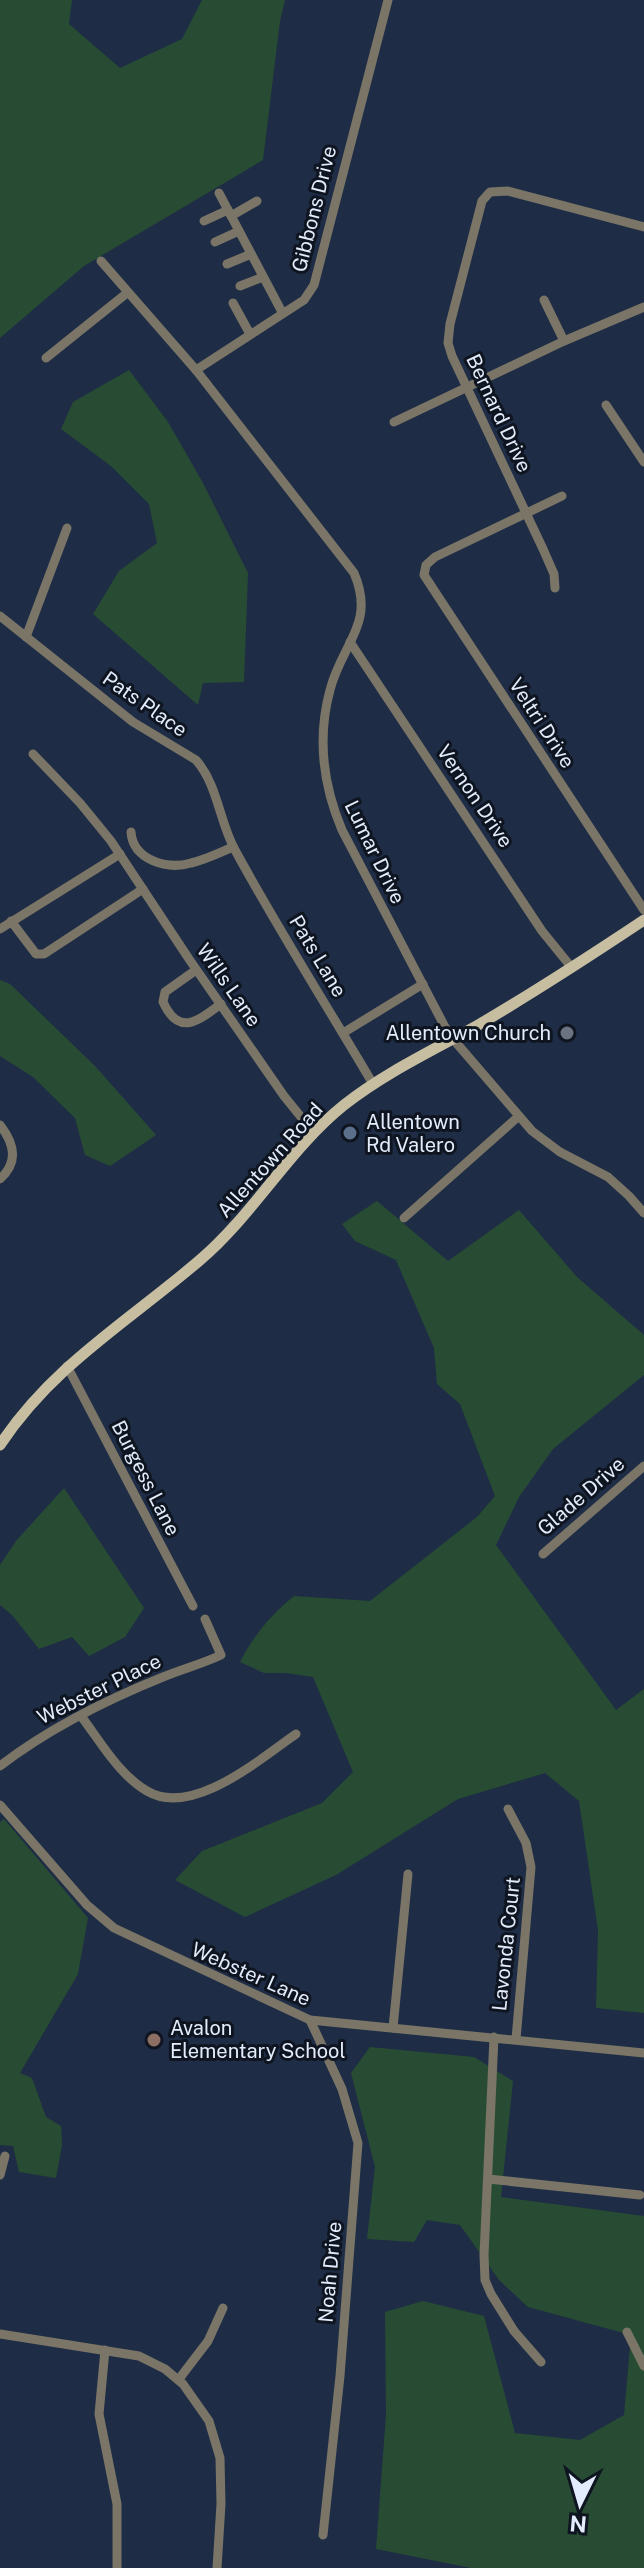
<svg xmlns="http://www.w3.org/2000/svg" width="644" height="2568" viewBox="0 0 644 2568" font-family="'Public Sans',sans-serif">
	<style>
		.green { fill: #274c33 }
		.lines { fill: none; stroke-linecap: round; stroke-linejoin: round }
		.minor { stroke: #7a7567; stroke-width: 9 }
		.major { stroke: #c7bea1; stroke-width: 11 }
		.worship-dot { fill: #6b7280; stroke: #0f1520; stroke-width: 3 }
		.service-dot { fill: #5c6f8a; stroke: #0f1520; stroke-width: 3 }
		.education-dot { fill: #8d6e63; stroke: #0f1520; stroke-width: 3 }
		.labels { text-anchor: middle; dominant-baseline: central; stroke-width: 6; stroke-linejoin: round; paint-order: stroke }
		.street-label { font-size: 20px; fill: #e2ecfc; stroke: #0f1520 }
		.poi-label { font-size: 20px; fill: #e2ecfc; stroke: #0f1520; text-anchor: start }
	</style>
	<rect width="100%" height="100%" fill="#1e2d45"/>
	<g class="green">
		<polygon points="0,0 72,0 69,24 120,68 182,39 202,0 285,0 280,21 263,160 84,266 0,338"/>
		<polygon points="129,370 168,422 203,483 248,573 244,682 203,683 198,705 93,614 119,571 157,543 149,504 111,466 61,429 73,402"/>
		<polygon points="0,980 10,984 95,1066 156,1135 110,1166 85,1155 75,1118 33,1077 0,1056"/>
		<path d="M377,1201L448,1261L519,1210L577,1277L644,1335V1375L553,1449L519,1497L496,1545L616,1710L644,1689V2013L596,2008L598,1930L579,1801L545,1773L458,1799L336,1875L245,1917L175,1880L202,1851L322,1803L353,1772L313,1677L286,1673H264L240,1662C254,1635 271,1615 294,1596L370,1601L477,1517L495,1496L460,1404L437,1384L434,1348L396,1260L355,1241L342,1224Z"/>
		<polygon points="64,1488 144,1608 125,1637 89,1656 72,1637 39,1649 12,1615 0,1605 0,1565 16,1541"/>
		<polygon points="4,1819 88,1918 78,1974 20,2073 32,2078 46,2117 61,2126 62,2145 56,2178 19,2172 13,2146 0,2145 0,1822"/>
		<polygon points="370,2047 474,2057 513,2081 501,2197 644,2216 644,2568 471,2568 376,2549 386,2415 385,2312 423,2301 484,2316 515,2433 580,2440 624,2415 631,2335 528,2307 499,2280 460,2225 427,2220 414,2242 367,2239 375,2167 351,2073"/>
	</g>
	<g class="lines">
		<g class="minor">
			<polyline points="219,193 282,312"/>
			<polyline points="231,216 257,201"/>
			<polyline points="204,221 228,210"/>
			<polyline points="215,242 239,231"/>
			<path d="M101,261L196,370L354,573C376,624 342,643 330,690C317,738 323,785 342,830L445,1027L453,1039L532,1131L560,1152L608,1177L629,1196L644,1213"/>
			<polyline points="227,264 251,254"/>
			<polyline points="240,286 263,277"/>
			<polyline points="544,300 564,341"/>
			<polyline points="233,303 250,334"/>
			<polyline points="46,358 127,293"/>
			<polyline points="196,370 304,300 314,285 388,0"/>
			<polyline points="606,405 644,462"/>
			<polyline points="394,422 564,341 644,307"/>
			<polyline points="562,496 435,557 426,565 424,575 644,910"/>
			<polyline points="555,588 554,574 543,549 452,356 448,343 450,324 482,201 490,192 508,191 644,227"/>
			<path d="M0,616L133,722L196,760C218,785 219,821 235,850C278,929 327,1006 373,1084"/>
			<polyline points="26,637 67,528"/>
			<polyline points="350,642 542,931 572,968"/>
			<polyline points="33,754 80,803 111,841 189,959 284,1096 314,1133"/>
			<path d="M131,832C133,860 167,870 191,863C205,860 219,853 233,847"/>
			<polyline points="11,921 36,954 44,954 143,889"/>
			<polyline points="0,929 120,854"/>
			<path d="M196,970L165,992L163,1002C179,1037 198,1021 221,1004"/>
			<polyline points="343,1033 423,984"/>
			<path d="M0,1125C14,1143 19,1162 0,1179"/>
			<polyline points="404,1218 519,1116"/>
			<polyline points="67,1366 193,1606"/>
			<polyline points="543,1554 644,1466"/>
			<path d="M81,1716C100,1741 119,1775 147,1791C192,1818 260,1759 296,1734"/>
			<path d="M0,1766C48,1729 106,1700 163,1677C182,1669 202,1664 221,1655L205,1619"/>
			<polyline points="0,1805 87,1905 114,1928 310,2020 644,2053"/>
			<polyline points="508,1809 526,1843 531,1867 516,2039"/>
			<polyline points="310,2020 342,2089 358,2143 340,2376 323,2535"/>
			<polyline points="393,2028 408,1874"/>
			<polyline points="494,2037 484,2255 485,2280 491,2294 514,2331 541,2362"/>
			<polyline points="0,2175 5,2156"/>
			<polyline points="488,2179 640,2195"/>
			<polyline points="627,2332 644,2366"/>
			<polyline points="0,2334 139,2356 165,2369 183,2384 209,2421 220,2458 221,2504 217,2568"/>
			<polyline points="105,2350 99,2414 117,2504 117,2568"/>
			<polyline points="179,2379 208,2341 223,2308"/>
		</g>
		<path class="major" d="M0,1445C53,1365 129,1321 200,1260C254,1214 289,1149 344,1105C386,1072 434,1050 480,1024C536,991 590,956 644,920"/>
	</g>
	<circle class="worship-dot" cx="567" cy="1033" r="8"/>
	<circle class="service-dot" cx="350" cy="1133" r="8"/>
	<circle class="education-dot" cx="154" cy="2040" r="8"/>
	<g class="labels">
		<g class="street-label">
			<text transform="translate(314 209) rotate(-76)">Gibbons Drive</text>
			<text transform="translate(499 413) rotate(65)">Bernard Drive</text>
			<text transform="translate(145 704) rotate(35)">Pats Place</text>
			<text transform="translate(542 723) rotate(57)">Veltri Drive</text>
			<text transform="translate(475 796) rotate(56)">Vernon Drive</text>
			<text transform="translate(375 852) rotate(64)">Lumar Drive</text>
			<text transform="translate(318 956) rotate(59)">Pats Lane</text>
			<text transform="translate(229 985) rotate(55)">Wills Lane</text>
			<text transform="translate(270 1160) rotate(-48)">Allentown Road</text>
			<text transform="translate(146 1478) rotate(63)">Burgess Lane</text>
			<text transform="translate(581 1496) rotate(-41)">Glade Drive</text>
			<text transform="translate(99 1689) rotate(-26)">Webster Place</text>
			<text transform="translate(506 1944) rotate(-84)">Lavonda Court</text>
			<text transform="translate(251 1974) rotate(24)">Webster Lane</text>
			<text transform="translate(330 2272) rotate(-85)">Noah Drive</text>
		</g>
		<g class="poi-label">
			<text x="551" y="1033" text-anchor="end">Allentown Church</text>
			<text x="366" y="1122">Allentown<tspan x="366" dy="23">Rd Valero</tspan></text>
			<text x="170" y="2028">Avalon<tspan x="170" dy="23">Elementary School</tspan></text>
		</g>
	</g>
	<g transform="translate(580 2504) rotate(185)" stroke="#0f1520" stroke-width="6" paint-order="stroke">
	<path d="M0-6L14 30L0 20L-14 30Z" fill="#e2ecfc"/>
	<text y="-12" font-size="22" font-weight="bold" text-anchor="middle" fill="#e2ecfc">N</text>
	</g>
</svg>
